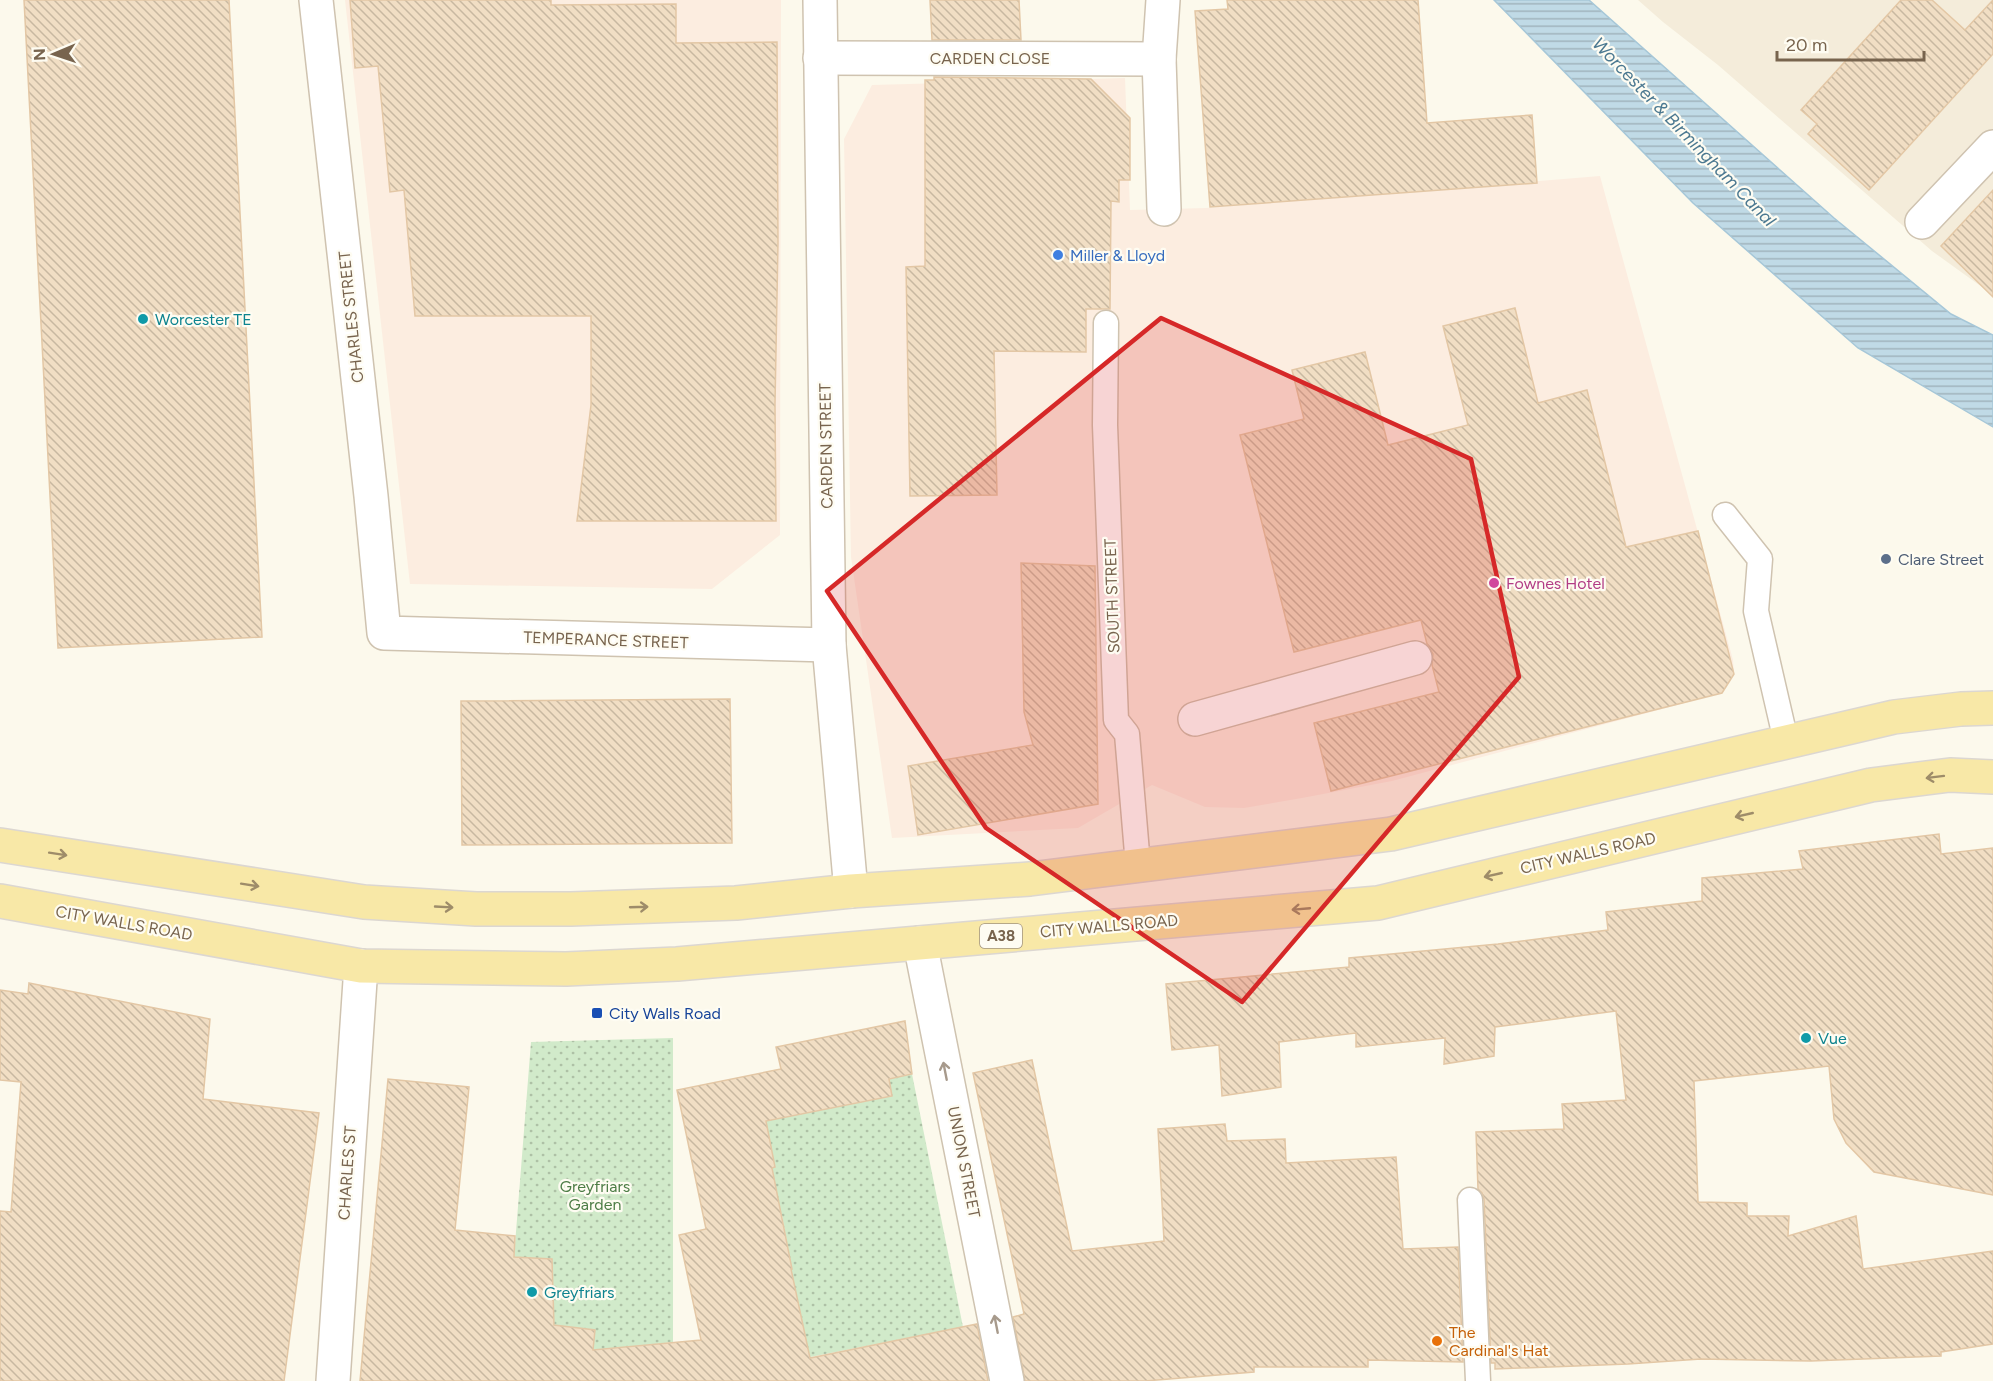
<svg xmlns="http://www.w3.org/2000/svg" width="1993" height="1381" viewBox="0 0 1993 1381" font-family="Figtree,sans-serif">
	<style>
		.residential { fill: #f4ecda }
		.commercial { fill: #fcede0 }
		.garden { fill: url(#garden-dots) }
		.water { fill: url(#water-rules); stroke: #a6c7d8; stroke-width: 1.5 }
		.building { fill: url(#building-back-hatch); stroke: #e3c7a5; stroke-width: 1.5 }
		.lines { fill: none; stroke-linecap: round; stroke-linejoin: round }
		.lane-casing { stroke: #cfc3b0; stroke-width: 27 }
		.street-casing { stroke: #cfc3b0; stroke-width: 36 }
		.primary-casing { stroke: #dcd7d1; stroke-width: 36 }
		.lane { stroke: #fff; stroke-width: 24 }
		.street { stroke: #fff; stroke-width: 33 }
		.primary { stroke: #f8e8a7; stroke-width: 33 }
		.oneway { stroke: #9e8c69 }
		.oneway2 { stroke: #a79a8c }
		.marked { fill: #d62828; fill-opacity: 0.2; stroke: #d62828; stroke-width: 4.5; stroke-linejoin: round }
		.shop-dot { fill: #3f7fe0; stroke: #fefcf2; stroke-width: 2 }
		.culture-dot { fill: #0f9aa8; stroke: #fefcf2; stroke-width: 2 }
		.service-dot { fill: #5c6f8a; stroke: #fefcf2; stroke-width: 2 }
		.hotel-dot { fill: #d1479c; stroke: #fefcf2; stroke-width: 2 }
		.transit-dot { fill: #1a4fb4; stroke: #fefcf2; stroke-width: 2 }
		.food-dot { fill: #e8710a; stroke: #fefcf2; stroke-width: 2 }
		.labels { text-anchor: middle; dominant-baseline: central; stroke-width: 4.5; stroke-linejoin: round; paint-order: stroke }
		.shield { fill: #fefcf2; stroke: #a0927f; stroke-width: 1.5 }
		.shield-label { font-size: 15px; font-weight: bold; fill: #78644e }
		.street-label { font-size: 16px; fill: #78644e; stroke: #fefcf2 }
		.shop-label { font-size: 16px; fill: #366cbe; stroke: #fefcf2; text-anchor: start }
		.culture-label { font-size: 16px; fill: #0d838f; stroke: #fefcf2; text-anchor: start }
		.service-label { font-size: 16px; fill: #4e5e75; stroke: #fefcf2; text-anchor: start }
		.hotel-label { font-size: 16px; fill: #b23c85; stroke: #fefcf2; text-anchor: start }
		.transit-label { font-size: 16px; fill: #164399; stroke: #fefcf2; text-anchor: start }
		.park-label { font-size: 16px; fill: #4d7d46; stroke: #fefcf2 }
		.food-label { font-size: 16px; fill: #c56008; stroke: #fefcf2; text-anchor: start }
		.water-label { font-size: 18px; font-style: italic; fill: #4c7991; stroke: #fefcf2 }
	</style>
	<defs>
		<pattern id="garden-dots" width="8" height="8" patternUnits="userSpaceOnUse" patternTransform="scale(1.5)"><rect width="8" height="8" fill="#d1eaca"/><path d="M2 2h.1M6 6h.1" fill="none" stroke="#aec1a6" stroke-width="1.8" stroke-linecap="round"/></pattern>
		<pattern id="water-rules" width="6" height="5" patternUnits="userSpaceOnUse" patternTransform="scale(1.5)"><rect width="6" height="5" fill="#c0dae6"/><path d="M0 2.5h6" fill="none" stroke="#a1b4bd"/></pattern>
		<pattern id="building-back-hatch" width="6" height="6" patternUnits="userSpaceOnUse" patternTransform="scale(1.5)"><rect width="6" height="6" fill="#f1dec4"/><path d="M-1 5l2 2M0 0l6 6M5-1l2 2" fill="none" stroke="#c8b8a1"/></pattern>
	</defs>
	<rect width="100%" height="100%" fill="#fcf9ec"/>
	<polygon class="residential" points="1638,0 1993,0 1993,295 1932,251 1718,65 1663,22"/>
	<g class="commercial">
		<polygon points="345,0 781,0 780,535 712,589 410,584"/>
		<polygon points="1125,78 1130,210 1206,208 1600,176 1733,660 1734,674 1722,693 1392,781 1302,798 1244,808 1205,807 1152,785 1078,828 892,838 851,557 844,139 872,85"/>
	</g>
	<g class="garden">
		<polygon points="673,1038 673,1342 620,1348 591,1381 594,1330 554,1325 552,1259 514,1257 531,1042"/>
		<polygon points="781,1069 791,1116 891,1096 889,1079 912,1074 963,1327 810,1357 806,1340 787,1343 773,1273 792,1269 782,1215 758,1171 775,1167 756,1074"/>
	</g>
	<polygon class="water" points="1494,0 1589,0 1834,218 1951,314 1993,335 1993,427 1858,348 1693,203"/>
	<g class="building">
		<polygon points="24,0 229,0 262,637 58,648"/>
		<polygon points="350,0 551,0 551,5 676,4 676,43 777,42 778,243 775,404 776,521 577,521 591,405 591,316 415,316 404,190 390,192 378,66 355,68"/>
		<polygon points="930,0 1019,0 1021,40 932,40"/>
		<polygon points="1227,0 1418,0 1427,123 1532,115 1537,183 1210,207 1195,11 1228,9"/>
		<polygon points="1901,0 1932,0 1965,30 1993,0 1993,54 1869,190 1808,134 1817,124 1801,110"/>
		<polygon points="934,77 1091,79 1130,118 1130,180 1119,180 1119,202 1111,201 1110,309 1086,309 1086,352 994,351 997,495 910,496 906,267 925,266 925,80 934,80"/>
		<polygon points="1993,190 1993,297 1941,246"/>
		<polygon points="1515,308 1538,403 1587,390 1626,547 1698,531 1734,674 1722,693 1331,791 1314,723 1439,692 1432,665 1433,654 1427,644 1421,620 1294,652 1240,435 1304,419 1292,370 1365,352 1388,445 1468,425 1443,326"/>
		<polygon points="1021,563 1095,566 1098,804 918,835 908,766 1033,745 1024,712"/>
		<polygon points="730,699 732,843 462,845 461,701"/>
		<polygon points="1939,834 1941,854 1993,848 1993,1195 1874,1172 1846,1143 1834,1119 1829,1066 1694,1081 1698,1202 1747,1203 1747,1216 1789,1216 1788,1236 1856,1216 1863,1269 1993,1251 1993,1344 1941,1352 1941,1356 1811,1361 1701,1359 1628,1364 1495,1369 1495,1363 1491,1363 1484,1199 1482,1193 1478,1189 1476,1132 1564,1129 1562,1104 1626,1100 1616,1011 1495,1027 1494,1056 1444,1064 1445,1038 1356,1047 1356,1033 1279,1042 1281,1087 1222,1096 1219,1045 1172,1050 1166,984 1349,967 1349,958 1498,944 1608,930 1606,912 1702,901 1702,878 1803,869 1799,851"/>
		<polygon points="29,983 210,1019 203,1099 319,1113 284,1381 0,1381 0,1211 11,1212 21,1082 0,1080 0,990 28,994"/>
		<polygon points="905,1021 912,1074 889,1079 892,1096 766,1121 775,1167 772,1168 792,1269 791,1269 810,1358 977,1324 988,1381 360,1381 388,1079 469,1087 455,1230 515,1236 514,1257 552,1259 554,1325 595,1330 593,1350 701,1340 679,1235 706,1229 677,1090 781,1069 776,1047"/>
		<polygon points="1032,1060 1072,1251 1164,1241 1158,1129 1225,1124 1227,1141 1285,1139 1286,1163 1396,1157 1403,1249 1458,1247 1463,1362 1368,1360 1368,1367 1254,1367 1254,1372 1145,1381 1025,1381 1013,1317 1024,1314 973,1073"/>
	</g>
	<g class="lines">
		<defs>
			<g id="lane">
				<polyline points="1106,323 1105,425 1116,720 1127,734 1138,865"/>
				<polyline points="1725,515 1760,559 1756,611 1786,741"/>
				<polyline points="1470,1200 1478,1381"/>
			</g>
			<g id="street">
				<polyline points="316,0 371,496 384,633 829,645"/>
				<polyline points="820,0 829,645 851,891"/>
				<polyline points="1163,0 1159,59 1164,209"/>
				<polyline points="820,58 1159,59"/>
				<polyline points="1922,222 1993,147"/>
				<polyline points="1195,719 1415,658"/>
				<polyline points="920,943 1007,1381"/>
				<polyline points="333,1381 361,966"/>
			</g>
			<g id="primary">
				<polyline points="0,845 364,902 476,909 571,909 736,903 851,891 1030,879 1391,834 1894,717 1961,709 1993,708"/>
				<polyline points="0,901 361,966 566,969 677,964 1378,903 1871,785 1950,775 1993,777"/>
			</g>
		</defs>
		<use href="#lane" class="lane-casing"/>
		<use href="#street" class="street-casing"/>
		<use href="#primary" class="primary-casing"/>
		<use href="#lane" class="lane"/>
		<use href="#street" class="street"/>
		<use href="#primary" class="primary"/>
	</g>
	<defs><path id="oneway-shaft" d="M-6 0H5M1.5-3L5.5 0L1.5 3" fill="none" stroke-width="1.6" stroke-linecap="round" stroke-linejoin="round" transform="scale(1.5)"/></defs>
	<g class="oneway">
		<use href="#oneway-shaft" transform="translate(1935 777) rotate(173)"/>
		<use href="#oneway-shaft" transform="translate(1744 815) rotate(167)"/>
		<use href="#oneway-shaft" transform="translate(58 854) rotate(9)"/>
		<use href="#oneway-shaft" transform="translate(1493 875) rotate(167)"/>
		<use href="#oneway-shaft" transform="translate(250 885) rotate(9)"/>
		<use href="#oneway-shaft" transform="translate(444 907) rotate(3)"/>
		<use href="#oneway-shaft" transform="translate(639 907) rotate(-2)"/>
		<use href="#oneway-shaft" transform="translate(1301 909) rotate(175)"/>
	</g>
	<g class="oneway2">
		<use href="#oneway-shaft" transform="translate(945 1071) rotate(-101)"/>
		<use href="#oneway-shaft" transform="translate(996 1324) rotate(-101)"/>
	</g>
	<path class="marked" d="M1161,318L1471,459L1519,677L1242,1002L986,828L827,591Z"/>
	<circle class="shop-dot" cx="1058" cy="255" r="6"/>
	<g class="culture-dot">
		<circle cx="143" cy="319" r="6"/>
		<circle cx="1806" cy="1038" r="6"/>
		<circle cx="532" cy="1292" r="6"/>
	</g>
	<circle class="service-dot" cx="1886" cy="559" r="6"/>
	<circle class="hotel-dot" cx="1494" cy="583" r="6"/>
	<rect class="transit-dot" x="591" y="1007" width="12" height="12" rx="3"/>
	<circle class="food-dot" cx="1437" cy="1341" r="6"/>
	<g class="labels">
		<rect class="shield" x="980" y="924" width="42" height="24" rx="4.5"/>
		<g class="shield-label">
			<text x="1001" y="936">A38</text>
		</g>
		<g class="street-label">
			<text x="990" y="58">CARDEN CLOSE</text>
			<text transform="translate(351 317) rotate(-96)">CHARLES STREET</text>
			<text transform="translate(826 446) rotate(-91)">CARDEN STREET</text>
			<text transform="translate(1112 596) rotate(-92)">SOUTH STREET</text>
			<text transform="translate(606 640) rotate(2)">TEMPERANCE STREET</text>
			<text transform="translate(1588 853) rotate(-13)">CITY WALLS ROAD</text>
			<text transform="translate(124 923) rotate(10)">CITY WALLS ROAD</text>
			<text transform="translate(1109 926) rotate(-5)">CITY WALLS ROAD</text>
			<text transform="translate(964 1162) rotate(79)">UNION STREET</text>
			<text transform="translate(347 1173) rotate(-86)">CHARLES ST</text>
		</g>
		<g class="shop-label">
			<text x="1070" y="255">Miller &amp; Lloyd</text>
		</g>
		<g class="culture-label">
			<text x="155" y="319">Worcester TE</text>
			<text x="1818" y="1038">Vue</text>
			<text x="544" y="1292">Greyfriars</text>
		</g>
		<g class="service-label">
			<text x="1898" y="559">Clare Street</text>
		</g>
		<g class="hotel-label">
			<text x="1506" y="583">Fownes Hotel</text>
		</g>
		<g class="transit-label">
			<text x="609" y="1013">City Walls Road</text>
		</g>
		<g class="park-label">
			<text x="595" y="1186">Greyfriars<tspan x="595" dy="18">Garden</tspan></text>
		</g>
		<g class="food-label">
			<text x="1449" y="1332">The<tspan x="1449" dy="18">Cardinal's Hat</tspan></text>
		</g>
		<g class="water-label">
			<text transform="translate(1684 132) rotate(46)">Worcester &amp; Birmingham Canal</text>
		</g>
	</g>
	<g transform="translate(54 54) rotate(268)" stroke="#fefcf2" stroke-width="4.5" paint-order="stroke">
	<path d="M0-4.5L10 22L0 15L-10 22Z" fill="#78644e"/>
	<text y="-9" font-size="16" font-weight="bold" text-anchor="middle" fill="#78644e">N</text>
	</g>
	<path d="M1777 51v9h147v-9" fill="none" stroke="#78644e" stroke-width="3"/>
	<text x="1786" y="51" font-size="18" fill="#78644e" stroke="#fefcf2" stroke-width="4.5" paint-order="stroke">20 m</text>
</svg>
